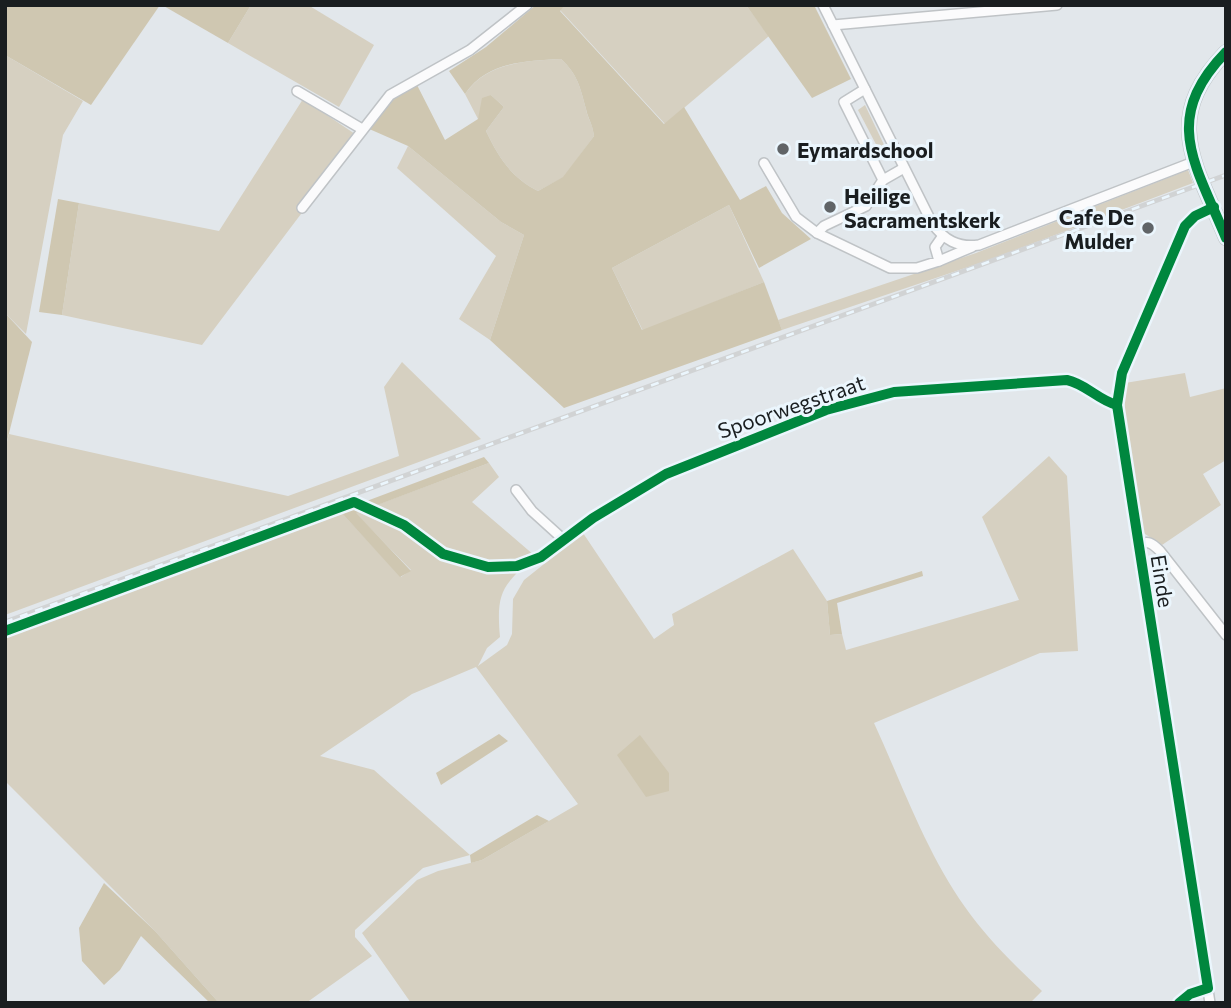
<svg xmlns="http://www.w3.org/2000/svg" width="1231" height="1008" viewBox="0 0 1231 1008" font-family="Commissioner,sans-serif">
	<style>
		.green { fill: #d6d0c1 }
		.forest { fill: #cfc7b1 }
		.lines { fill: none; stroke-linecap: round; stroke-linejoin: round }
		.street-casing { stroke: #bfc3c6; stroke-width: 12 }
		.secondary-casing { stroke: #bfc3c6; stroke-width: 16 }
		.street { stroke: #fbfbfc; stroke-width: 9 }
		.secondary { stroke: #fbfbfc; stroke-width: 12 }
		.rail-casing { stroke: #d1d3d4; stroke-width: 5 }
		.rail { stroke: #ebf6fd; stroke-width: 2.5; stroke-dasharray: 8; stroke-linecap: butt }
		.cycleway-casing { stroke: #ebf6fd; stroke-width: 15 }
		.cycleway { stroke: #00873e; stroke-width: 10 }
		.poi-dot { fill: #606467; stroke: #ebf6fd; stroke-width: 2.5 }
		.labels { text-anchor: middle; dominant-baseline: central; stroke-width: 6; stroke-linejoin: round; paint-order: stroke }
		.poi-label { font-size: 21px; font-weight: bold; fill: #1a1e20; stroke: #ebf6fd; text-anchor: start }
		.street-label { font-size: 21px; fill: #1a1e20; stroke: #ebf6fd }
	</style>
	<rect width="100%" height="100%" fill="#e2e7eb"/>
	<g class="green">
		<polygon points="251,5 308,5 374,45 339,107 228,43"/>
		<polygon points="565,5 746,5 769,36 665,124 560,10"/>
		<polygon points="5,55 83,101 63,135 26,334 5,313"/>
		<path d="M561,59C578,75 580,87 586,109C588,120 592,121 594,136L564,177L538,191C511,177 499,158 486,131L504,107L491,95L478,119L465,94C487,62 525,61 561,59Z"/>
		<polygon points="303,99 355,134 304,210 202,345 62,315 79,203 219,231"/>
		<polygon points="865,105 886,149 880,152 858,110"/>
		<polygon points="408,146 501,222 524,235 490,340 459,319 496,256 397,168"/>
		<polygon points="1188,170 1193,183 986,261 782,330 778,320 976,253"/>
		<polygon points="729,205 764,282 643,331 612,268"/>
		<polygon points="402,362 481,439 5,615 5,449 9,434 288,496 399,456 384,387"/>
		<polygon points="1185,373 1190,397 1226,388 1226,460 1203,474 1221,505 1162,545 1142,532 1140,526 1122,408 1125,383"/>
		<path d="M1049,456L1067,476L1078,651L1040,653L874,723C902,784 926,852 965,907C987,938 1014,965 1042,991L1030,1003H411L362,933L417,880L438,871L482,860L578,804L476,667L412,694L320,756L374,770L470,855L423,868L355,930V937L372,956L306,1003H219L155,931L5,781V638L340,511L401,577L411,570L355,513L489,463L499,477L472,502L535,556C502,586 496,592 500,637L487,648L478,666L507,645L512,634L513,599L524,580L583,533L654,639L674,625L672,614L793,549L827,601L830,635L842,634L846,650L1019,600L982,517Z"/>
	</g>
	<g class="forest">
		<polygon points="5,5 160,5 91,105 5,55"/>
		<polygon points="162,5 251,5 228,43"/>
		<path d="M536,5H565L560,11L664,124L684,107L740,200L766,186L782,213L811,239L759,268L729,205L612,268L642,330L764,282L782,330L564,408L490,340L524,235L501,222L408,146L367,128L391,100L417,85L445,140L478,119L482,98L491,95L504,107L486,131C499,158 511,177 538,191L563,177L594,136C592,122 588,119 586,109C580,87 578,75 561,59C524,61 487,62 465,94L449,71L486,47Z"/>
		<polygon points="746,5 814,5 851,79 812,98"/>
		<polygon points="58,199 79,203 62,315 39,312"/>
		<polygon points="5,313 32,342 5,449"/>
		<polygon points="484,457 489,463 356,513 411,571 400,577 340,511"/>
		<polygon points="922,571 923,576 837,603 842,634 830,635 827,601"/>
		<polygon points="499,734 508,741 441,785 436,773"/>
		<polygon points="640,735 669,773 669,791 646,797 617,755"/>
		<polygon points="537,815 549,821 482,860 471,863 470,855"/>
		<polygon points="104,883 155,931 219,1003 210,1003 141,936 120,970 104,985 82,961 79,928"/>
	</g>
	<g class="lines">
		<defs>
			<g id="street">
				<path d="M823,5L932,223C944,240 958,248 979,245L1196,161"/>
				<polyline points="833,25 1057,5"/>
				<polyline points="865,89 844,102 883,180 904,168"/>
				<polyline points="297,91 362,129"/>
				<polyline points="764,163 796,217 817,233 890,268 917,268 939,261 935,247 942,237"/>
				<polyline points="302,208 390,95 470,50 527,5"/>
				<polyline points="817,233 824,226 866,206 883,180"/>
				<polyline points="939,261 972,247"/>
				<polyline points="516,490 532,511 564,540"/>
				<path d="M1138,545C1148,540 1152,543 1160,551L1226,635"/>
				<path d="M541,557L593,518L666,474L826,410L894,392L1067,380C1086,384 1098,400 1117,405"/>
				<polyline points="1179,1003 1190,994 1208,988"/>
				<polyline points="1210,1003 1117,405 1122,373 1185,226 1195,216 1214,207"/>
			</g>
			<path id="secondary" d="M1226,52C1161,119 1195,163 1226,238"/>
		</defs>
		<use href="#street" class="street-casing"/>
		<use href="#secondary" class="secondary-casing"/>
		<use href="#street" class="street"/>
		<use href="#secondary" class="secondary"/>
		<defs>
			<polyline id="rail" points="5,622 1226,175"/>
		</defs>
		<use href="#rail" class="rail-casing"/>
		<use href="#rail" class="rail"/>
		<defs>
			<g id="cycleway">
				<path d="M1226,52C1161,119 1195,163 1226,238"/>
				<path d="M5,631L354,502L404,525L443,554L488,567L517,566L541,557L593,518L666,474L826,410L894,392L1067,380C1086,384 1098,400 1117,405"/>
				<polyline points="1179,1003 1190,994 1208,988 1117,405 1122,373 1185,226 1195,216 1214,207"/>
			</g>
		</defs>
		<use href="#cycleway" class="cycleway-casing"/>
		<use href="#cycleway" class="cycleway"/>
	</g>
	<g class="poi-dot">
		<circle cx="783" cy="149" r="7"/>
		<circle cx="830" cy="207" r="7"/>
		<circle cx="1148" cy="228" r="7"/>
	</g>
	<g class="labels">
		<g class="poi-label">
			<text x="797" y="149">Eymardschool</text>
			<text x="844" y="195">Heilige<tspan x="844" dy="24">Sacramentskerk</tspan></text>
			<text x="1134" y="216" text-anchor="end">Cafe De<tspan x="1134" dy="24">Mulder</tspan></text>
		</g>
		<g class="street-label">
			<text transform="translate(791 406) rotate(-19)">Spoorwegstraat</text>
			<text transform="translate(1163 581) rotate(81)">Einde</text>
		</g>
	</g>
	<rect width="1231" height="1008" fill="none" stroke="#1a1e20" stroke-width="14"/>
</svg>
